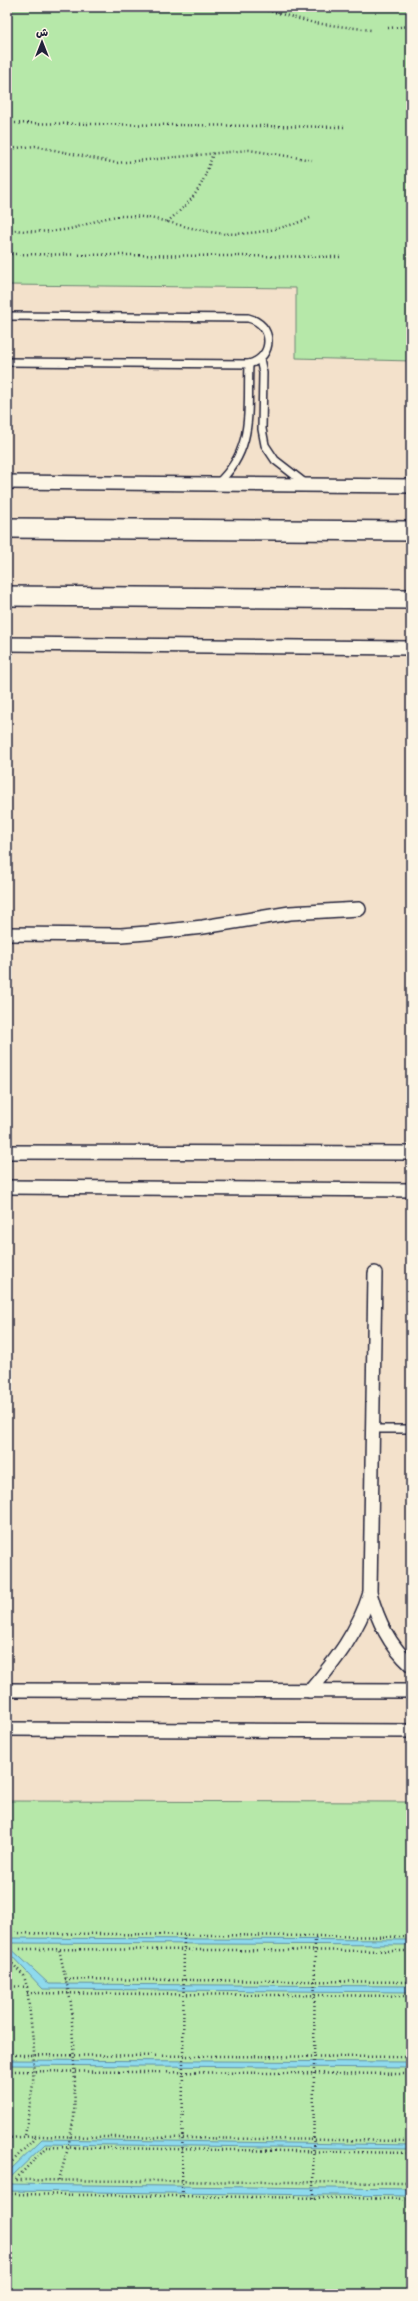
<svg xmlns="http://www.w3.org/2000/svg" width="418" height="2301" viewBox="0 0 418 2301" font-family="Mali,'Playpen Sans Arabic',sans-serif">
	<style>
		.green { fill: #b6e8a9; stroke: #6c8572 }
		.water { fill: #8edaed; stroke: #6390a6 }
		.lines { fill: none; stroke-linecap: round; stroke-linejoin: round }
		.service-casing { stroke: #22223b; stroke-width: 10 }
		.minor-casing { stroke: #22223b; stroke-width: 16 }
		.secondary-casing { stroke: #22223b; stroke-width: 22 }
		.path { stroke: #22223b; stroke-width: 2.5; stroke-dasharray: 1 3; stroke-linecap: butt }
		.service { stroke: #fcf5e5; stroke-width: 7 }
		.minor { stroke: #fcf5e5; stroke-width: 13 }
		.secondary { stroke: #fcf5e5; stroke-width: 19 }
	</style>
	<rect width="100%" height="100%" fill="#f3e1cb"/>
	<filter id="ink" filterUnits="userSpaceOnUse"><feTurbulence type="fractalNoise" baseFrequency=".025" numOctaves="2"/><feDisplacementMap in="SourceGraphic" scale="8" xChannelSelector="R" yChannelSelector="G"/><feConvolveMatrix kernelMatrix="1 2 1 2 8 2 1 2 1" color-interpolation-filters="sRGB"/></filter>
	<g filter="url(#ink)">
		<g class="green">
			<polygon points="7,7 411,7 411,361 296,358 296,288 7,285"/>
			<polygon points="7,1801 411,1802 411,2294 7,2294"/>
		</g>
		<g class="water">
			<polygon points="7,1938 411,1940 411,1945 7,1943"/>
			<polygon points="7,1945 49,1984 411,1986 411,1992 43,1989 7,1951"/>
			<polygon points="7,2060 411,2062 411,2068 7,2065"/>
			<polygon points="42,2139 411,2145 411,2149 45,2144 7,2181 7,2173"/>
			<polygon points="7,2184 411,2189 411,2196 7,2191"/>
		</g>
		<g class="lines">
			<defs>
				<g id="service">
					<path d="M7,316L248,318C274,324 275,357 249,364L7,362"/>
					<polyline points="260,359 263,373 262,429 265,445 275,460 306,484"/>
					<path d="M217,484C255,449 247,412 249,364"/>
					<polyline points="372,1429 411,1429"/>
				</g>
				<g id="minor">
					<polyline points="7,482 411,486"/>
					<polyline points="7,644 411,648"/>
					<polyline points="7,934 121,935 147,933 203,927 290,913 359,909"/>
					<polyline points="7,1152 411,1153"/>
					<polyline points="7,1187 411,1190"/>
					<path d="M375,1273L370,1593C378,1621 389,1645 411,1665"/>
					<polyline points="7,1690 411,1691"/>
					<path d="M310,1691C336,1660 358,1632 370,1593"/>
					<polyline points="7,1729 411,1731"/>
				</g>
				<g id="secondary">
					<polyline points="7,528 411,531"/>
					<polyline points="7,596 411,599"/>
				</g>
			</defs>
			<use href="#service" class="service-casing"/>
			<use href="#minor" class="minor-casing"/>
			<use href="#secondary" class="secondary-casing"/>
			<g class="path">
				<polyline points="256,7 314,23 371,30"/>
				<polyline points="388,28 411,26"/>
				<polyline points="7,123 344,127"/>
				<polyline points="7,149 35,146 116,163 249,150 312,160"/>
				<path d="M167,222C196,198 202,188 213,153"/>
				<path d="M7,229C27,232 54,233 74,228C92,223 108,215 127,216C154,216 179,226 205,231C238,238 279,231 310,218"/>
				<polyline points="7,254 342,257"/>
				<polyline points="7,1933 411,1937"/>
				<polyline points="20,1949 411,1951"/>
				<polyline points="7,1958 24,1976 27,1987"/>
				<polyline points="65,1979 411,1982"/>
				<polyline points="7,1986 27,1987 34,2049 33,2084 25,2136"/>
				<polyline points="27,1993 411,1996"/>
				<polyline points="7,2055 411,2057"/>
				<polyline points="7,2071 411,2074"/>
				<polyline points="7,2138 36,2136 411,2141"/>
				<polyline points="411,2153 46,2147 15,2180 411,2183"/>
				<polyline points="7,2167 36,2137"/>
				<polyline points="59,2180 68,2148 74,2117 75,2083 71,2003 59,1949"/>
				<polyline points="7,2194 411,2199"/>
				<polyline points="182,2196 184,1934"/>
				<polyline points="313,2198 315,1936"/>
			</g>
			<use href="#service" class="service"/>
			<use href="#minor" class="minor"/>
			<use href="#secondary" class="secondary"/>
		</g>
	</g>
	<rect width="418" height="2301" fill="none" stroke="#fcf5e5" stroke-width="24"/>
	<rect x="12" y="12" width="394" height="2277" fill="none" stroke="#22223b" stroke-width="1.5" filter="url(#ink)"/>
	<g transform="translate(42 42)" stroke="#fcf5e5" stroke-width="3" paint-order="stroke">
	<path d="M0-3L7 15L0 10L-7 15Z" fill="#22223b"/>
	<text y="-6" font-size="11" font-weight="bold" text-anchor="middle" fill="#22223b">ش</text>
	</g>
</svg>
